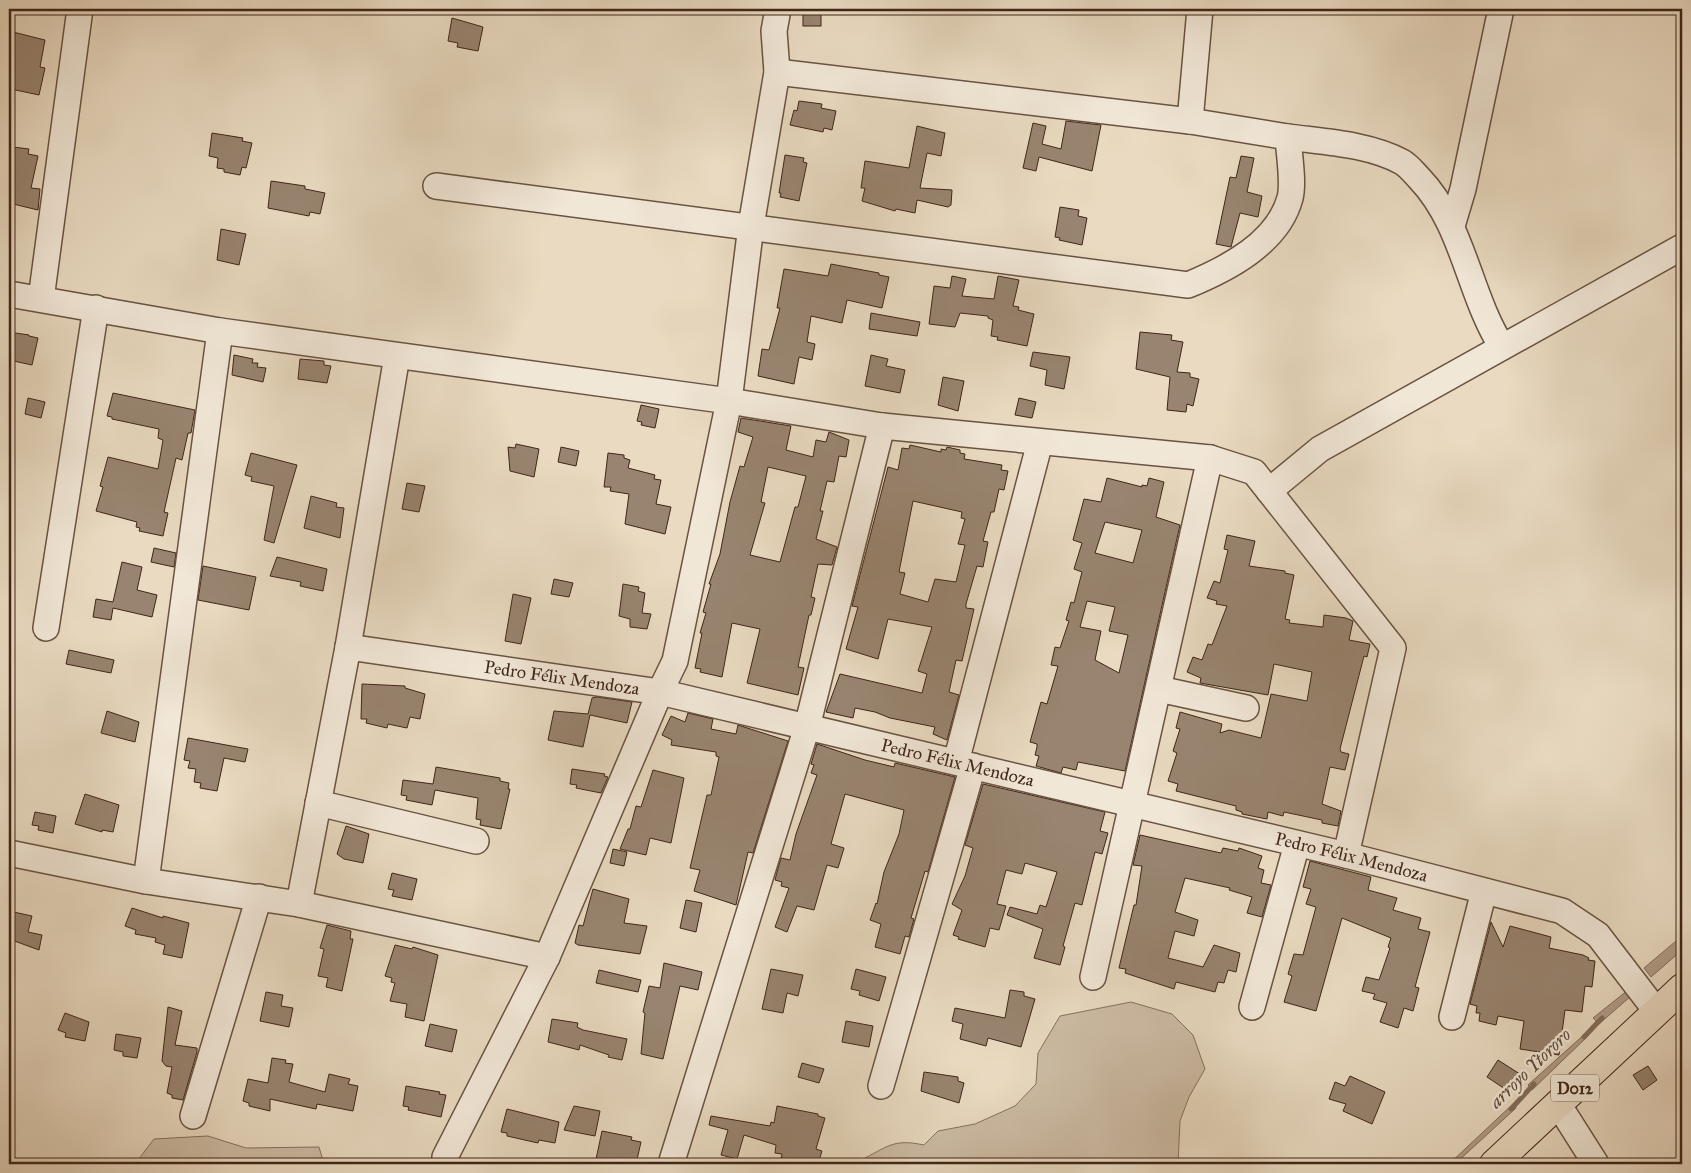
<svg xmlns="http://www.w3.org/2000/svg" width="1691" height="1173" viewBox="0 0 1691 1173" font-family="'IM FELL Great Primer',serif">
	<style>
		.green { fill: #ccbba4; stroke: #86705e }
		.water { fill: #b09d88; stroke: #836d5b }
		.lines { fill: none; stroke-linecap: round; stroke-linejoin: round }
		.stream { stroke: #836d5b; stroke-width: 5 }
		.building { fill: #988470; stroke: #402618; fill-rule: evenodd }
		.minor-casing { stroke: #6a5342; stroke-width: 28 }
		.major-casing { stroke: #402618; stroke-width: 30 }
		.minor { stroke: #f1e7d7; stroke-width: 25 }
		.major { stroke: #e9dac1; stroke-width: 28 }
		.labels { text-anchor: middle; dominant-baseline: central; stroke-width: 5; stroke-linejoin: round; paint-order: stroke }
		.shield { fill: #f1e7d7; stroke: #756051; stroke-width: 1 }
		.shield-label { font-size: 16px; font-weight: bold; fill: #402618 }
		.street-label { font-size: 18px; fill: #402618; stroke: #f1e7d7 }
		.water-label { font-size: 19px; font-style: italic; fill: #624a3a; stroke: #f1e7d7 }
	</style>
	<rect width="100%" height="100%" fill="#e9dac1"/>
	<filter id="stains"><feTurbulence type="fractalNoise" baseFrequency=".004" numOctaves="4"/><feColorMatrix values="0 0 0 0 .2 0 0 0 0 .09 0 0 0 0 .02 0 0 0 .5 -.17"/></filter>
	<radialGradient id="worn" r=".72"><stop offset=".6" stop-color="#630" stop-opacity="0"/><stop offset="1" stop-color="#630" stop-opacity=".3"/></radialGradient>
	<g class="green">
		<path d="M1131,1002L1172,1014L1193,1035L1205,1069L1189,1097L1180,1121L1178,1164H865V1158C890,1145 895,1139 924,1145L938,1131L975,1124L1015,1106L1036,1084L1038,1053L1060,1016Z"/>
		<polygon points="208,1136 246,1148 319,1147 324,1164 135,1164 154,1139"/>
	</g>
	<g class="water">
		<polygon points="1682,936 1682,950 1651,977 1644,968"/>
		<polygon points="1628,990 1631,996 1599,1024 1593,1018"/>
		<polygon points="1587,1032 1589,1035 1532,1090 1528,1085"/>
		<polygon points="1514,1103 1516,1108 1455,1164 1449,1164"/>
	</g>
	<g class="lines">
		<g class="stream">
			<polyline points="1584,1037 1602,1018"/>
			<polyline points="1511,1109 1534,1084"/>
		</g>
	</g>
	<g class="building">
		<rect x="803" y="9" width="18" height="17"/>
		<polygon points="452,18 483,27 478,51 457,47 458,43 448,41"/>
		<polygon points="9,31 45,40 40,67 45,68 39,95 11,89 12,86 9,86 14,47 9,46"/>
		<polygon points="799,101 822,104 821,108 836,111 832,130 824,128 823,132 790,125 794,110 797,111"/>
		<polygon points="1066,121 1101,125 1092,171 1039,157 1036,171 1023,168 1033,123 1046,126 1042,144 1061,149"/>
		<polygon points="917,126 945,133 941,156 927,153 920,188 952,190 951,205 948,207 917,200 915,213 896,209 895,211 862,201 865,188 861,188 865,161 909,168"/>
		<polygon points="212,133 243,138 242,141 252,143 246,168 242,167 240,175 224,172 224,169 217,168 218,158 209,156"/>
		<polygon points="13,147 29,149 28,154 38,156 31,188 40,189 38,210 9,203 9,148"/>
		<polygon points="785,155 804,158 803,162 807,163 799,201 780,197 781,193 779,193"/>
		<polygon points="1241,156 1254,158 1247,192 1262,196 1258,217 1240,213 1231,247 1216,244 1230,177 1236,178"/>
		<polygon points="271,181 305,186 305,189 325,193 320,214 310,212 309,216 268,208"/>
		<polygon points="1060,207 1079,210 1078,216 1087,218 1082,245 1059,240 1060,238 1055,237"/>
		<polygon points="221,229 246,234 239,265 217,260"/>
		<polygon points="831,264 879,273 879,275 889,277 882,308 847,300 842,323 811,316 807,342 815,344 812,360 799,357 794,384 758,376 762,349 769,350 780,308 777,308 784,269 828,276"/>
		<polygon points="952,276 966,279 962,296 994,299 998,276 1019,280 1013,306 1019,307 1018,310 1034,314 1027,346 997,340 998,337 991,336 993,320 988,318 988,316 960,313 955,327 929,324 934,286 950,288"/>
		<polygon points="871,313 920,322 917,336 869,329"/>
		<polygon points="9,332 29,335 29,336 38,338 32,365 9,360"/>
		<polygon points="1140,332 1172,335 1171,340 1183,342 1177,372 1190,373 1190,377 1199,379 1193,406 1187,404 1186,412 1167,410 1170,377 1136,369"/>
		<polygon points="1033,352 1070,357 1064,389 1045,385 1047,370 1030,366"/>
		<polygon points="234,355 253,359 252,363 258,363 257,367 266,368 263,382 232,375"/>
		<polygon points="871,355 888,359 886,366 905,370 900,393 865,386"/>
		<polygon points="300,359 324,361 324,365 331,366 327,383 298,379"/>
		<polygon points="943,377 964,381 958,411 938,405"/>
		<polygon points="113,393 195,410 191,433 188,433 182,460 176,458 164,512 168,513 163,536 139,531 140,528 136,527 137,522 96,511 103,487 100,486 108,457 158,469 163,440 158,438 159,429 112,419 112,417 107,416"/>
		<polygon points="28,398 45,402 41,418 25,414"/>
		<polygon points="1019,398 1036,402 1032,418 1015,415"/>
		<polygon points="641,405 659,409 655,428 641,425 642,422 637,421"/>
		<path d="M741,418L791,426L786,450L813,457L816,440L826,442L829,432L849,440L846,457L839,456L834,482L827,481L820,511H823L816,539L837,547L832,565L818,564L811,597L815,598L811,615H809L798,667L804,668L798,695L747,683L760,629L732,623L722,677L700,672L701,669L695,668L702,633H700L706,613L703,612L711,584H709L720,554L730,502L740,466L744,467L753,437L738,432ZM768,467L806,476L798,507H795L780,562L750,555L765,503L761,502Z"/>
		<polygon points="516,444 539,449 534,477 510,471 508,447 515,448"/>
		<path d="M910,445L941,452V449L946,450L947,447L960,450V453L965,454L964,459L1002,465L1001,470L1008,471L1004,490L999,489L994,512H991L983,541L988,542L983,567L977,566L966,604V608L974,609L962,661L956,660L949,692L959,695L947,740L933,734L935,727L890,718L875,712L855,708L853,718L826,712L840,674L922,693L927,674L918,671L932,627L888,619L878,659L846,649L858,607L852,606L888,467L898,470L902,448L909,449ZM913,501L962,512L961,518L965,519L958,544L965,545L956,582L935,579L928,602L900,594L905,573L899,572Z"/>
		<polygon points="561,447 579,451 576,466 558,462"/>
		<polygon points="251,453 297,465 274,543 264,540 274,486 251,481 252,477 245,475"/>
		<polygon points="608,453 624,455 624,458 630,460 628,468 655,475 654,479 661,480 656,504 671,507 665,534 625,524 629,494 610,491 611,487 604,487"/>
		<path d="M1107,478L1142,487V485L1147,486L1149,478L1164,482L1156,517L1180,525L1125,771L1078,762L1076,770L1063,767L1061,773L1036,766L1039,756L1035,755L1037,747V744L1030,742L1041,702L1047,704L1058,666L1051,665L1055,647L1060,648L1069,621L1066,620L1071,602L1074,603L1082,572L1074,569L1082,543L1073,540L1084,499L1101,502ZM1105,522L1142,530L1133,563L1095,553ZM1087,601L1115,607L1109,631L1128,635L1119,673L1095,660L1101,631L1080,627Z"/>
		<polygon points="407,483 425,486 419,512 402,509"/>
		<polygon points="311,496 337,503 336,507 344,508 340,538 304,528"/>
		<polygon points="1227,535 1255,541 1249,566 1285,571 1285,573 1294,575 1285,619 1290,620 1289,623 1323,627 1324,615 1346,618 1353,621 1349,640 1370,644 1367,657 1364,656 1340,749 1341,752 1349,754 1345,770 1330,767 1322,804 1341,811 1338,826 1322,823 1322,820 1284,812 1283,816 1268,812 1267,819 1242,814 1242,812 1236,810 1236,806 1176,791 1178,784 1168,781 1177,753 1173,751 1180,729 1176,728 1180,712 1222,724 1220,733 1229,730 1261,738 1271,694 1307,701 1312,672 1274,664 1268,695 1200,683 1201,678 1187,672 1193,657 1202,660 1208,644 1212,645 1227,606 1216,604 1217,601 1207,598 1214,581 1220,583 1228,550 1224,549"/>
		<polygon points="154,548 176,553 174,567 151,562"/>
		<polygon points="277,557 327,569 323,591 300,586 301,582 270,576"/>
		<polygon points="122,562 142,567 137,590 157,595 152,617 113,608 111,620 93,617 96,599 113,602"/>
		<polygon points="203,566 256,577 249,610 198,600"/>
		<polygon points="554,579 573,583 569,597 551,594"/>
		<polygon points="623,584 639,587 638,591 645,593 642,613 651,614 647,629 630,627 630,619 619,616"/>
		<polygon points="513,594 531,598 521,644 505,641"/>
		<polygon points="69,650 114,660 111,673 66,664"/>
		<polygon points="362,684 405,686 405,688 425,694 420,719 410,717 407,728 388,724 387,728 366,723 367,719 361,719"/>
		<polygon points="597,697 632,702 627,723 590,715 583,747 548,740 554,711 588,714 592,698"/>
		<polygon points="107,711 139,722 135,742 101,733"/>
		<polygon points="688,713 713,719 711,729 736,734 738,725 788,741 753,853 748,852 736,905 694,891 700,870 690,868 707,795 711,795 719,757 716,756 716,752 671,745 672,740 662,735 671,716 685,722"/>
		<polygon points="188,738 248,749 245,762 224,758 217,791 200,788 201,783 194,782 196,769 188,768 190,761 184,760"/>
		<polygon points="817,744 865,760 894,767 895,763 955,777 928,872 925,871 911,918 914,919 909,937 905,936 900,954 875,947 881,924 870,920 876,903 877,904 884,872 899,834 904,810 845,794 831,844 844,848 838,868 827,865 814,910 797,906 787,932 775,927 789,888 781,886 782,882 775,880 776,876 781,858 790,860 796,834 817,775 811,773 814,765 811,764"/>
		<polygon points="436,767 500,778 500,781 509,783 508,789 510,789 501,829 480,825 481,820 476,819 478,798 435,790 432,805 406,800 407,796 401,795 403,780 433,784"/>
		<polygon points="572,769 605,774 604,776 608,777 601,793 576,788 577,785 570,784"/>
		<polygon points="653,770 684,778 671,843 650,838 646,855 620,849 628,829 630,829 636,806 641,807"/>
		<polygon points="983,784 1105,812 1100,831 1108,833 1102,854 1095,852 1082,905 1075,903 1063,946 1065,947 1060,965 1034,958 1043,929 1007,915 1010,907 1037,914 1040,905 1046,907 1057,872 1025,863 1022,874 1006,870 997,904 1006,906 999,930 990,928 985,947 958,939 959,937 953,935 962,910 952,904 965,876 973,848 965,845"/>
		<polygon points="85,794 119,805 113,832 102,830 102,832 75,824"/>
		<polygon points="35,812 56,816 53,833 38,830 39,826 32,825"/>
		<polygon points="346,826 369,834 363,863 344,859 337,854"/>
		<polygon points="1140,835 1221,853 1223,848 1238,851 1239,848 1262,856 1258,868 1264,870 1261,883 1271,885 1262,917 1247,913 1252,897 1229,890 1230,888 1185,878 1175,912 1198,920 1194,936 1175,931 1168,958 1203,967 1214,945 1240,953 1236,972 1228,970 1224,983 1218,982 1215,992 1176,982 1174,989 1125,973 1126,969 1119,968 1134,905 1136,905 1142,866 1133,865"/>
		<polygon points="613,849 627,852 624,866 610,863"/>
		<polygon points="1310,861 1371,877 1368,890 1397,898 1393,910 1421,918 1418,929 1430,932 1415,987 1419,988 1413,1011 1404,1008 1398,1028 1380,1022 1387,1003 1373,999 1375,994 1362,991 1366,977 1379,980 1390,948 1388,947 1391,938 1342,918 1316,1011 1284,1002 1292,976 1288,974 1294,954 1303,955 1316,907 1306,904 1311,889 1303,887"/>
		<polygon points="392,873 417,879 412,900 392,896 394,890 388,889"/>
		<polygon points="593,889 629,899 624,923 647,926 640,954 578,945 575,943 579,925 583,926"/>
		<polygon points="686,900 702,903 696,932 680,928"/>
		<polygon points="132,908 163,918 163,916 189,923 182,958 163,954 165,945 155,942 156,938 135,934 136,930 125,926"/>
		<polygon points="9,911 32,916 28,932 42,935 39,950 9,939"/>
		<polygon points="1491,922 1503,947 1510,926 1551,937 1549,948 1583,955 1589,958 1588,960 1595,961 1592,987 1585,986 1582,1012 1565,1010 1559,1055 1520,1049 1524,1021 1498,1016 1496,1025 1479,1021 1480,1013 1476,1013 1477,1006 1470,1004"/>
		<polygon points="327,925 351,931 350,939 353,939 342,991 326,987 328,978 318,976 324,949 320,948"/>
		<polygon points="395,945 412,949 413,947 438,955 424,1021 405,1017 407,1004 390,1001 395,983 391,982 392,978 385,976"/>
		<polygon points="664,963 702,972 698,990 680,986 663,1059 641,1054 645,1013 643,1012 649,986 660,988"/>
		<polygon points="771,969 803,975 798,996 787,993 783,1013 762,1009"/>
		<polygon points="856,969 886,977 879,1001 859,995 860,991 851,989"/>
		<polygon points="599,970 641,980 638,992 596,983"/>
		<polygon points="1010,990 1024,992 1024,996 1035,999 1021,1047 988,1038 986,1046 960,1039 963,1024 952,1021 955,1008 1005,1018"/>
		<polygon points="266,992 283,995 281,1006 293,1008 289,1027 260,1021"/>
		<polygon points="168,1007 182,1011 175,1045 197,1048 197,1052 183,1100 172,1098 172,1095 167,1093 172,1067 166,1066 162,1061"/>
		<polygon points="65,1013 89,1022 85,1041 65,1037 66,1033 58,1030"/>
		<polygon points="552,1019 578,1023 577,1027 583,1030 627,1039 622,1060 608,1057 609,1055 580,1045 579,1050 548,1042"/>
		<polygon points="846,1021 873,1026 869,1047 842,1042"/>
		<polygon points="430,1024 457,1030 452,1052 425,1046"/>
		<polygon points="116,1034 141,1038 137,1058 123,1056 123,1052 114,1050"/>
		<polygon points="272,1058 286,1060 285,1063 293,1064 289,1082 325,1092 329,1074 350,1079 348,1084 358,1086 353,1111 317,1104 316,1109 270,1099 270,1111 249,1106 249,1103 243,1101 248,1079 268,1083"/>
		<polygon points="1498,1060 1523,1076 1511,1093 1487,1077"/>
		<polygon points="802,1063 824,1069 819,1083 798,1077"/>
		<polygon points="1648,1066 1657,1080 1643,1090 1633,1075"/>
		<polygon points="924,1072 958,1077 958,1081 964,1083 959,1103 921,1091"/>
		<polygon points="1350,1076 1385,1092 1372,1124 1343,1111 1346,1104 1329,1099 1335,1082 1345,1086"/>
		<polygon points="406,1086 440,1092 439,1094 446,1095 441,1117 408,1110 409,1107 403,1106"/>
		<polygon points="574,1106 600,1111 595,1136 564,1130"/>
		<polygon points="777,1106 818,1114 818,1116 825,1118 816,1149 822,1151 818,1164 804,1164 781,1158 782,1154 775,1153 776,1145 744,1135 737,1159 721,1155 728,1130 709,1125 711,1116 770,1126 771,1122 774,1123"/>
		<polygon points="507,1109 559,1122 555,1143 539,1140 538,1143 507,1136 507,1133 501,1132"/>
		<polygon points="602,1131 632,1137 631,1140 641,1142 636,1164 595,1164"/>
	</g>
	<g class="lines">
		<defs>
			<g id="minor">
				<polyline points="777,72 1190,121 1288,137"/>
				<polyline points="1190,121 1200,9"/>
				<path d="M436,186L1188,285C1227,269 1278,243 1290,198C1294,183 1289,154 1288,137C1325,142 1369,144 1402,162C1409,166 1414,173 1419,178C1464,225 1468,293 1502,347"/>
				<polyline points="1452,226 1463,189 1501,9"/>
				<polyline points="9,294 220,331 729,401 882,426 1210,458 1254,472 1393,648 1346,855"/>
				<polyline points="41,299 80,9"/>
				<polyline points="1269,491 1320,449 1682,247"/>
				<polyline points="46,628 96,308"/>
				<path id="s1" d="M348,647L660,692L1346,855L1562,911L1598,935L1657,1012"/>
				<polyline points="1159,689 1246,708"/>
				<polyline points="956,762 1040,442"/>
				<polyline points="318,803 476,841"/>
				<polyline points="9,853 146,881 299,904 547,957"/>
				<polyline points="146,881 220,331"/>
				<polyline points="299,904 348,647 397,356"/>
				<polyline points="1093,977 1210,458"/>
				<polyline points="1252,1007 1297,844"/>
				<polyline points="1452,1017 1484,891"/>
				<polyline points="881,1086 973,766"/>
				<polyline points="1558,1104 1596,1164"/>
				<polyline points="193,1116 259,897"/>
				<polyline points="445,1157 547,957 660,692 675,661 729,401 751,226 777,72 774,31 778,9"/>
				<polyline points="671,1164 807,727 882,426"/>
			</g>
			<polyline id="major" points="1494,1164 1682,988"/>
		</defs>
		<use href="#minor" class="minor-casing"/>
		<use href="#major" class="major-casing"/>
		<use href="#minor" class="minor"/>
		<use href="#major" class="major"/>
	</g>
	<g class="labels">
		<rect class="shield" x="1551" y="1074.5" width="48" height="27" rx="4"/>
		<g class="shield-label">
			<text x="1575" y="1088">D012</text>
		</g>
		<g class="street-label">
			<text stroke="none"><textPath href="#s1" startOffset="216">Pedro Félix Mendoza</textPath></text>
			<text stroke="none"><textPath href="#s1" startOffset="621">Pedro Félix Mendoza</textPath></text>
			<text stroke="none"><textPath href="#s1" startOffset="1026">Pedro Félix Mendoza</textPath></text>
		</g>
		<g class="water-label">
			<text transform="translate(1530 1068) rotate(-44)">arroyo Ytororo</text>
		</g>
	</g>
	<rect width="1691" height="1173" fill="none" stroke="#e9dac1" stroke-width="30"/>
	<rect x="10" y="10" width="1671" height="1153" fill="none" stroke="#402618" stroke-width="2.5"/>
	<rect x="15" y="15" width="1661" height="1143" fill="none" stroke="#402618"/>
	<rect width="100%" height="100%" filter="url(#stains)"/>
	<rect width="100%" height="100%" fill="url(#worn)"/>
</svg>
